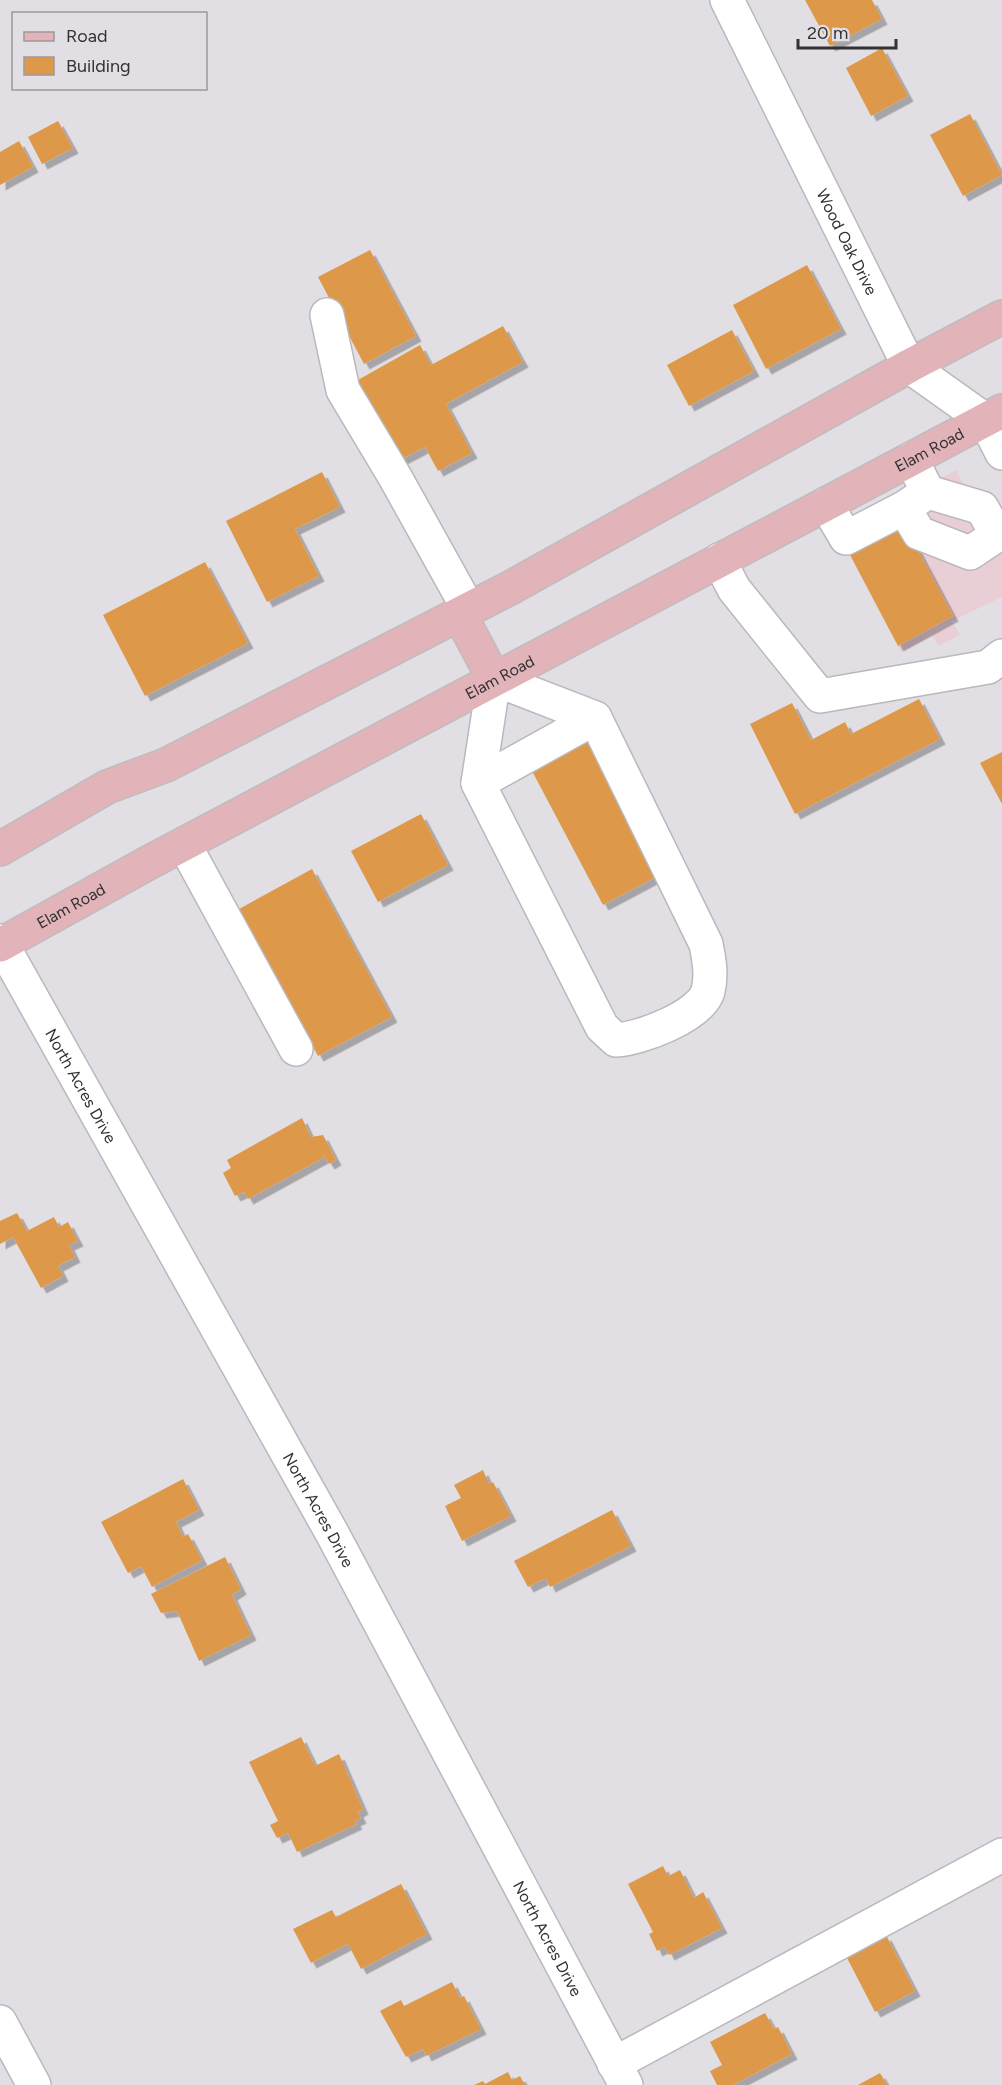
<svg xmlns="http://www.w3.org/2000/svg" width="1002" height="2085" viewBox="0 0 1002 2085" font-family="Figtree,sans-serif">
	<style>
		.commercial { fill: #e9cfd5 }
		.building { fill: #dd9949; filter: url(#shadow) }
		.lines { fill: none; stroke-linecap: round; stroke-linejoin: round }
		.minor-casing { stroke: #bbb8bd; stroke-width: 36 }
		.major-casing { stroke: #bdbdbe; stroke-width: 36 }
		.minor { stroke: #fff; stroke-width: 33 }
		.major { stroke: #e2b3b9; stroke-width: 33 }
		.labels { text-anchor: middle; dominant-baseline: central; stroke-width: 5; stroke-linejoin: round; paint-order: stroke }
		.street-label { font-size: 16px; fill: #323133; stroke: #e2dfe4 }
	</style>
	<defs>
		<filter id="shadow"><feDropShadow dx="5.5" dy="5.5" stdDeviation="0" flood-color="#0004"/></filter>
	</defs>
	<rect width="100%" height="100%" fill="#e2dfe4"/>
	<polygon class="commercial" points="956,470 1002,555 1002,597 952,621 960,635 939,646 932,636 901,652 837,531"/>
	<g class="building">
		<polygon points="805,0 872,0 882,19 830,46"/>
		<polygon points="882,48 908,96 871,116 846,68"/>
		<polygon points="970,114 1002,175 963,196 930,135"/>
		<polygon points="58,121 73,148 42,164 28,137"/>
		<polygon points="19,141 33,167 0,185 0,152"/>
		<polygon points="370,250 416,336 364,364 318,277"/>
		<polygon points="807,265 841,329 766,369 733,305"/>
		<polygon points="503,326 523,362 446,404 472,453 438,471 425,447 392,464 349,385 420,345 431,365"/>
		<polygon points="732,330 754,371 689,406 667,365"/>
		<polygon points="322,472 340,507 295,529 319,576 267,602 226,521"/>
		<polygon points="903,522 953,616 898,646 848,551"/>
		<polygon points="205,562 248,643 145,696 103,615"/>
		<polygon points="919,699 940,739 795,814 750,724 792,703 811,740 845,722 851,734"/>
		<polygon points="598,736 669,870 603,905 532,771"/>
		<polygon points="1002,752 1002,804 980,763"/>
		<polygon points="421,814 448,865 378,902 351,851"/>
		<polygon points="312,869 392,1017 318,1056 239,909"/>
		<polygon points="302,1118 311,1137 323,1135 336,1160 329,1164 323,1154 323,1158 248,1199 244,1192 235,1196 223,1173 231,1168 227,1160"/>
		<polygon points="17,1213 27,1231 54,1217 59,1227 68,1222 78,1241 69,1245 75,1257 58,1266 63,1276 41,1288 13,1237 0,1244 0,1221"/>
		<polygon points="483,1470 489,1484 493,1482 511,1516 462,1541 445,1506 461,1498 454,1485"/>
		<polygon points="183,1479 199,1510 176,1522 183,1537 188,1534 202,1560 152,1587 141,1566 128,1573 101,1522"/>
		<polygon points="612,1510 631,1546 550,1587 546,1578 528,1587 514,1561"/>
		<polygon points="225,1557 241,1589 232,1595 251,1635 199,1661 177,1611 161,1613 151,1594"/>
		<polygon points="301,1737 315,1766 339,1754 363,1809 358,1812 361,1818 355,1821 357,1824 297,1852 288,1833 277,1838 270,1825 278,1821 249,1762"/>
		<polygon points="663,1866 668,1876 680,1870 694,1898 703,1892 722,1928 669,1955 665,1947 657,1951 649,1934 653,1932 628,1884"/>
		<polygon points="401,1884 427,1934 361,1969 348,1944 311,1963 293,1929 332,1910 336,1917"/>
		<polygon points="886,1935 915,1991 875,2012 846,1956"/>
		<polygon points="452,1982 460,1998 464,1996 481,2029 426,2056 423,2049 406,2057 380,2011 401,2000 404,2006"/>
		<polygon points="765,2013 774,2029 778,2027 792,2054 733,2085 717,2085 710,2071 722,2065 710,2042"/>
		<polygon points="508,2072 512,2080 520,2076 525,2085 474,2085 483,2081 485,2084"/>
		<polygon points="880,2073 887,2085 858,2085"/>
	</g>
	<g class="lines">
		<defs>
			<g id="minor">
				<path id="s1" d="M727,0L909,366L985,420L1002,453"/>
				<polyline points="327,315 343,390 395,477 469,610"/>
				<polyline points="928,492 982,508 997,535 1002,534"/>
				<polyline points="826,504 846,538 904,508 928,492 911,459"/>
				<polyline points="904,508 919,533 970,553 997,535"/>
				<polyline points="719,560 734,589 820,696 988,667 1002,656"/>
				<path d="M494,679L595,718L706,944C709,959 712,975 708,991C701,1016 640,1039 616,1040L602,1027L478,783Z"/>
				<polyline points="478,783 595,718"/>
				<polyline points="184,844 296,1049"/>
				<path id="s2" d="M0,941L332,1533L626,2085"/>
				<polyline points="0,2022 34,2085"/>
				<polyline points="614,2064 1002,1855"/>
			</g>
			<g id="major">
				<polyline points="460,615 494,679"/>
				<polyline points="0,849 107,787 166,765 510,588 909,366 1002,317"/>
				<path id="s3" d="M0,945L148,863L1002,411"/>
			</g>
		</defs>
		<use href="#minor" class="minor-casing"/>
		<use href="#major" class="major-casing"/>
		<use href="#minor" class="minor"/>
		<use href="#major" class="major"/>
	</g>
	<g class="labels">
		<g class="street-label">
			<text stroke="none"><textPath href="#s1" startOffset="270">Wood Oak Drive</textPath></text>
			<text stroke="none"><textPath href="#s3" startOffset="1053">Elam Road</textPath></text>
			<text stroke="none"><textPath href="#s3" startOffset="567">Elam Road</textPath></text>
			<text stroke="none"><textPath href="#s3" startOffset="81">Elam Road</textPath></text>
			<text stroke="none"><textPath href="#s2" startOffset="166">North Acres Drive</textPath></text>
			<text stroke="none"><textPath href="#s2" startOffset="652">North Acres Drive</textPath></text>
			<text stroke="none"><textPath href="#s2" startOffset="1138">North Acres Drive</textPath></text>
		</g>
	</g>
	<rect x="12" y="12" width="195" height="78" fill="#e2dfe4" stroke="#9c999d" stroke-width="1.5"/>
	<rect x="24" y="32" width="30" height="9" fill="#e2b3b9" stroke="#9c999d" stroke-width="1.5"/>
	<text x="66" y="42" font-size="18" fill="#323133">Road</text>
	<rect x="24" y="57" width="30" height="18" fill="#dd9949" stroke="#9c999d" stroke-width="1.5"/>
	<text x="66" y="72" font-size="18" fill="#323133">Building</text>
	<path d="M798 39v9h98v-9" fill="none" stroke="#323133" stroke-width="3"/>
	<text x="807" y="39" font-size="18" fill="#323133" stroke="#e2dfe4" stroke-width="4.5" paint-order="stroke">20 m</text>
</svg>
